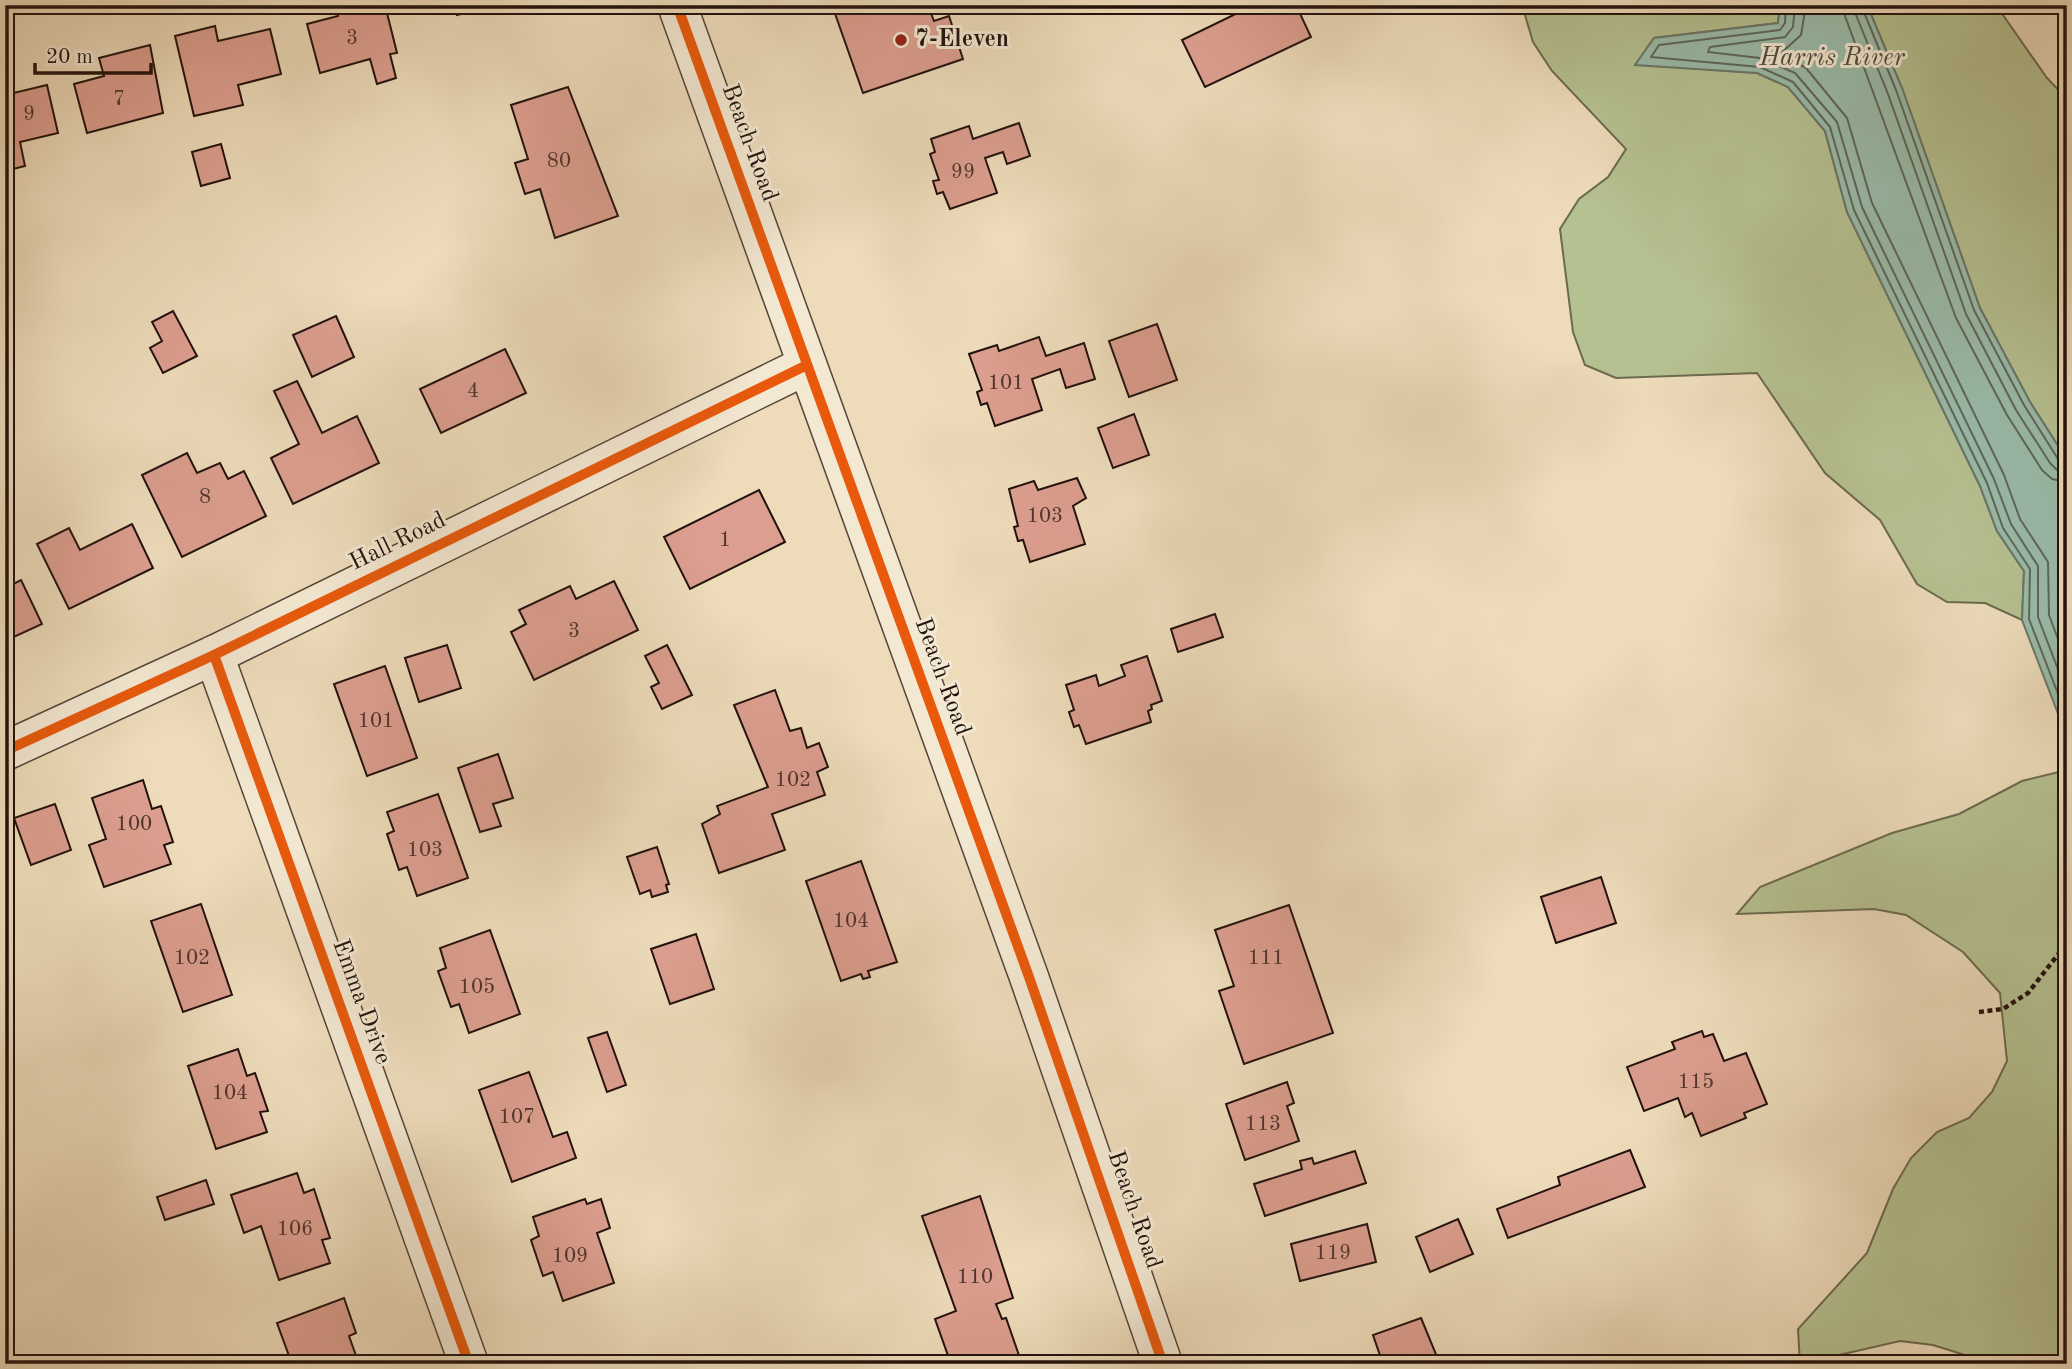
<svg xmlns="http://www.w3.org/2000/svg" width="2072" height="1369" viewBox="0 0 2072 1369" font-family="'Old Standard TT',serif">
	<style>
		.green { fill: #b6c191; stroke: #6c6a4f; stroke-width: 2 }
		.water { fill: #9abcaa; stroke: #6a786b; stroke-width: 2 }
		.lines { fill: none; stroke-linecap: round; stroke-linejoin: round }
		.shore { stroke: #5e675c; stroke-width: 2 }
		.building { fill: #dc9e8f; stroke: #22120d; stroke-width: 2 }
		.minor-casing { stroke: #554438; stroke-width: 41 }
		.path { stroke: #22120d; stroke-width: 4.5; stroke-dasharray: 5 3.5; stroke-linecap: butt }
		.minor { stroke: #f3e8d2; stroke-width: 38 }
		.cycleway-casing { stroke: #f3e8d2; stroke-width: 15 }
		.cycleway { stroke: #e8590c; stroke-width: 10 }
		.poi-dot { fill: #8f2418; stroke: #f3e8d2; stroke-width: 2.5 }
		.labels { text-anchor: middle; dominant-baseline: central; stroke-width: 6; stroke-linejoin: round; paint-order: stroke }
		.number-label { font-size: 21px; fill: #50352e }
		.poi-label { font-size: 24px; font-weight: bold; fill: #22120d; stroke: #f3e8d2; text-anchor: start }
		.street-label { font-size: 24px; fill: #22120d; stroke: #f3e8d2 }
		.water-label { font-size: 26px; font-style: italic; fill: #4c4e44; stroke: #f3e8d2 }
	</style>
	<rect width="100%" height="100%" fill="#eddbba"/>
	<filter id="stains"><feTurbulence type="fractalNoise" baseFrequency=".00286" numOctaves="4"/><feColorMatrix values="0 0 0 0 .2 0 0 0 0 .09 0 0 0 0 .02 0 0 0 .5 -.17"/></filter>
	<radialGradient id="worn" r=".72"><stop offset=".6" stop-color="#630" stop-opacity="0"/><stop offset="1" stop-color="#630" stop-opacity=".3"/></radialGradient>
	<g class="green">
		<polygon points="1522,5 1780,5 1778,23 1654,38 1636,64 1757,73 1788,87 1825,131 1847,212 1980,486 1997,531 2024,571 2022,620 1985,603 1947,602 1917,584 1880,520 1825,473 1757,373 1616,378 1585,365 1573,332 1560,229 1579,199 1608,177 1626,149 1552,71 1533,42"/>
		<polygon points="1867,5 1996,5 2047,78 2067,99 2067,460 2030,402 1980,308 1902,88"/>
		<polygon points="2067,770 2067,1364 1969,1364 1965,1355 1933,1345 1900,1341 1800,1364 1798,1329 1867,1253 1893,1189 1911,1158 1937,1132 1969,1118 1992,1092 2007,1061 2000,993 1963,952 1906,915 1874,909 1737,914 1760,887 1892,833 1959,814 2022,781"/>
	</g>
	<polygon class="water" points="1780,5 1867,5 1902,88 1980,308 2030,402 2067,460 2067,737 2022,620 2024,571 1997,531 1980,486 1847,212 1825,131 1788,87 1757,73 1635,65 1654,38 1778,23"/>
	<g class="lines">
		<g class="shore">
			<polyline points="1786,5 1785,23 1780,30 1659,45 1651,57 1760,67 1793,82 1830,127 1854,210 1987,483 2003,528 2030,569 2029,619 2067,717"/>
			<polyline points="1795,5 1793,27 1785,37 1710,47 1708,52 1760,58 1795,73 1837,122 1862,207 1994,479 2011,524 2038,566 2038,617 2067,693"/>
			<polyline points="1806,5 1801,35 1780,54 1806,68 1847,118 1872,203 2004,475 2020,519 2048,562 2049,615 2067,663"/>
			<polyline points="1841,5 1956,318 2007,415 2042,470 2052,479 2067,482"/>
			<polyline points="1852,5 1888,94 1966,314 2016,410 2050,463 2057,470 2067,471"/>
			<polyline points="1861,5 1896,90 1974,310 2024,405 2058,459 2067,463"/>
		</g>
	</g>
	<g class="building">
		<polygon points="336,5 389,5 386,9 397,53 390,54 396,78 377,84 370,59 320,73 307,24 338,16"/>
		<polygon points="454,5 495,5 457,15"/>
		<polygon points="832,5 936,5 929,8 934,21 949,16 963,59 863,93"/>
		<polygon points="1254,5 1296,5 1311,37 1205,87 1182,40"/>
		<polygon points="215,26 218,41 270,29 281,74 238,85 243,105 194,116 175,36"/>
		<polygon points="150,45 163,113 87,133 74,84 104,76 99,58"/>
		<polygon points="47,85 58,133 20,142 25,166 5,171 5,95"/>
		<polygon points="568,87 618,216 555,238 540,189 525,194 515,163 528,159 511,105"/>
		<polygon points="1019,123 1030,156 1007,164 1003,152 985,158 997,193 950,209 943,192 937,194 933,181 939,180 930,154 935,152 931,139 969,126 973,139"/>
		<polygon points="221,144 230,178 201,186 192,152"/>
		<polygon points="173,311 197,356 163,373 150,348 162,341 152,322"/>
		<polygon points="336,316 354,357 312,377 293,335"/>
		<polygon points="1157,324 1177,380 1129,397 1109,341"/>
		<polygon points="1039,337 1046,356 1084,343 1095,379 1066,388 1060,369 1032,379 1042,410 995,426 987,403 981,405 977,392 982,390 969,354 997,345 999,351"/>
		<polygon points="505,349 526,393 441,433 420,389"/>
		<polygon points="297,381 322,433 357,416 379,463 293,504 271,458 299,444 274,391"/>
		<polygon points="1134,414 1149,455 1113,468 1098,428"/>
		<polygon points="187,453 197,473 220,463 228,479 244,471 266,516 182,557 142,475"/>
		<polygon points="1077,478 1086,498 1073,506 1085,544 1030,562 1023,540 1018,541 1014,527 1018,526 1009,489 1034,481 1038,490"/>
		<polygon points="759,490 785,542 690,589 664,537"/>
		<polygon points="132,524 153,568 69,609 37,544 69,528 80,550"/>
		<polygon points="21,580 42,624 5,641 5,588"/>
		<polygon points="614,581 638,630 534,680 511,632 526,624 519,610 570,586 576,599"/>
		<polygon points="1215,614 1223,637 1178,652 1171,629"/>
		<polygon points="447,645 461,688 419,702 405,658"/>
		<polygon points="667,645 692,695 662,709 651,687 659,683 645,656"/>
		<polygon points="1147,656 1162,701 1151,705 1152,709 1148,711 1151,722 1086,744 1079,725 1074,727 1069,712 1074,710 1066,685 1096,675 1099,686 1125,676 1121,665"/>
		<polygon points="385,666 417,758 367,776 334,684"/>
		<polygon points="775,690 790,731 801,728 807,748 819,743 828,767 817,772 825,795 772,814 785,850 719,873 702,824 720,814 717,806 768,787 734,705"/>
		<polygon points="498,754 513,798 493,804 501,826 480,832 458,768"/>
		<polygon points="143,780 152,809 161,806 173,842 164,845 171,864 104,887 89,845 106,839 92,798"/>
		<polygon points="438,794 468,878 417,896 407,867 399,870 387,834 394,831 387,812"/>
		<polygon points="55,804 71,850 31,865 14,818"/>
		<polygon points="657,847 669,884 666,885 668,892 652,897 650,890 640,894 627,857"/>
		<polygon points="861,861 897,962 868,971 870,977 863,979 861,974 841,981 806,881"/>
		<polygon points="1601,877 1616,923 1556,943 1541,897"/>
		<polygon points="201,904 232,995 183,1012 151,921"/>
		<polygon points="1289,905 1333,1033 1244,1064 1219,991 1234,986 1215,930"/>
		<polygon points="490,930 520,1014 469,1033 459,1004 451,1007 438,971 446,968 440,948"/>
		<polygon points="696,934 714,989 670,1004 651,949"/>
		<polygon points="1702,1031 1704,1037 1713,1034 1724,1061 1746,1053 1767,1104 1744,1113 1746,1118 1701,1136 1692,1113 1685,1117 1678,1098 1644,1111 1627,1067 1675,1049 1672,1042"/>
		<polygon points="607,1032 626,1085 607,1092 588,1038"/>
		<polygon points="238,1049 247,1076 255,1073 268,1111 260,1112 267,1132 216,1149 188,1066"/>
		<polygon points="529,1072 553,1137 567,1132 576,1158 512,1182 479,1090"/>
		<polygon points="1287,1082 1294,1103 1287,1106 1299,1141 1245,1160 1226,1104"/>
		<polygon points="1630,1150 1645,1187 1508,1238 1497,1209 1560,1185 1558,1177"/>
		<polygon points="1355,1151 1366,1183 1265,1216 1254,1184 1302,1169 1300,1161 1312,1158 1314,1164"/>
		<polygon points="297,1173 304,1193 314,1189 330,1238 322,1240 330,1263 279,1280 261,1226 244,1233 231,1195"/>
		<polygon points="206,1180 214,1204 165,1220 157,1197"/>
		<polygon points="980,1196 1013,1298 996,1304 1002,1319 1006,1318 1022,1364 951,1364 935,1319 956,1311 922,1216"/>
		<polygon points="585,1199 587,1204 601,1199 610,1228 597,1233 614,1283 563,1301 553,1272 543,1276 531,1240 539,1236 533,1217"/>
		<polygon points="1458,1219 1473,1254 1430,1272 1416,1237"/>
		<polygon points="1367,1224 1376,1262 1300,1281 1291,1244"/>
		<polygon points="344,1298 356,1333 349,1336 359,1364 292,1364 277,1323"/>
		<polygon points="1421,1318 1440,1364 1383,1364 1373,1335"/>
	</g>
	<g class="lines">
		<defs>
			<g id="minor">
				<polyline points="677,5 1029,977 1163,1364"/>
				<polyline points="214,655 469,1364"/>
				<polyline points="5,751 214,655 807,365"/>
			</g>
		</defs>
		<use href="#minor" class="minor-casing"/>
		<polyline class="path" points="1979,1012 2003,1009 2028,993 2067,943"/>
		<use href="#minor" class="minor"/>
		<defs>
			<g id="cycleway">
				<polyline points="677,5 1029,977 1163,1364"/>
				<polyline points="214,655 469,1364"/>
				<polyline points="5,751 214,655 807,365"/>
			</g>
		</defs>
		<use href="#cycleway" class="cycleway-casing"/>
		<use href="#cycleway" class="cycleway"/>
	</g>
	<circle class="poi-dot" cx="901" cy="40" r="7"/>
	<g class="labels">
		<g class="number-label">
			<text x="352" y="38">3</text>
			<text x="119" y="99">7</text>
			<text x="29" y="114">9</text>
			<text x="559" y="161">80</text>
			<text x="963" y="172">99</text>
			<text x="1006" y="383">101</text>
			<text x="473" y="391">4</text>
			<text x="205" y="497">8</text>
			<text x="1045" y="516">103</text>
			<text x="725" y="540">1</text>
			<text x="574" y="631">3</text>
			<text x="376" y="721">101</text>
			<text x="793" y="780">102</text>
			<text x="134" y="824">100</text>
			<text x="425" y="850">103</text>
			<text x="851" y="921">104</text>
			<text x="192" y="958">102</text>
			<text x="1266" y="958">111</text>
			<text x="477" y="987">105</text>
			<text x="1696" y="1082">115</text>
			<text x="230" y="1093">104</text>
			<text x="517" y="1117">107</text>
			<text x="1263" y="1124">113</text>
			<text x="295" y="1229">106</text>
			<text x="1333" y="1253">119</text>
			<text x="570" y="1256">109</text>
			<text x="975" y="1277">110</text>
		</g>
		<g class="poi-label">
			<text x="915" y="40">7-Eleven</text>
		</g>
		<g class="street-label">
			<text transform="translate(749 143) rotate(70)">Beach Road</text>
			<text transform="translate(398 542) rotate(-26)">Hall Road</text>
			<text transform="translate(942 677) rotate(70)">Beach Road</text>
			<text transform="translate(361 1002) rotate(70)">Emma Drive</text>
			<text transform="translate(1134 1210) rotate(71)">Beach Road</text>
		</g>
		<g class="water-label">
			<text x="1832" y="58">Harris River</text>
		</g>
	</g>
	<rect width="2072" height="1369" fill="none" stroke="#eddbba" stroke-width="28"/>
	<rect x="7" y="7" width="2058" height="1355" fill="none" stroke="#22120d" stroke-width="3.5"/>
	<rect x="14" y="14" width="2044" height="1341" fill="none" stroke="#22120d" stroke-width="2"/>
	<path d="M35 63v10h116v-10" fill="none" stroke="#22120d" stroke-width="3.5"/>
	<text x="46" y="63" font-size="21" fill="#22120d" stroke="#f3e8d2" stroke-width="5" paint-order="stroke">20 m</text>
	<rect width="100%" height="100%" filter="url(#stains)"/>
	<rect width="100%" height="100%" fill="url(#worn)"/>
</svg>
